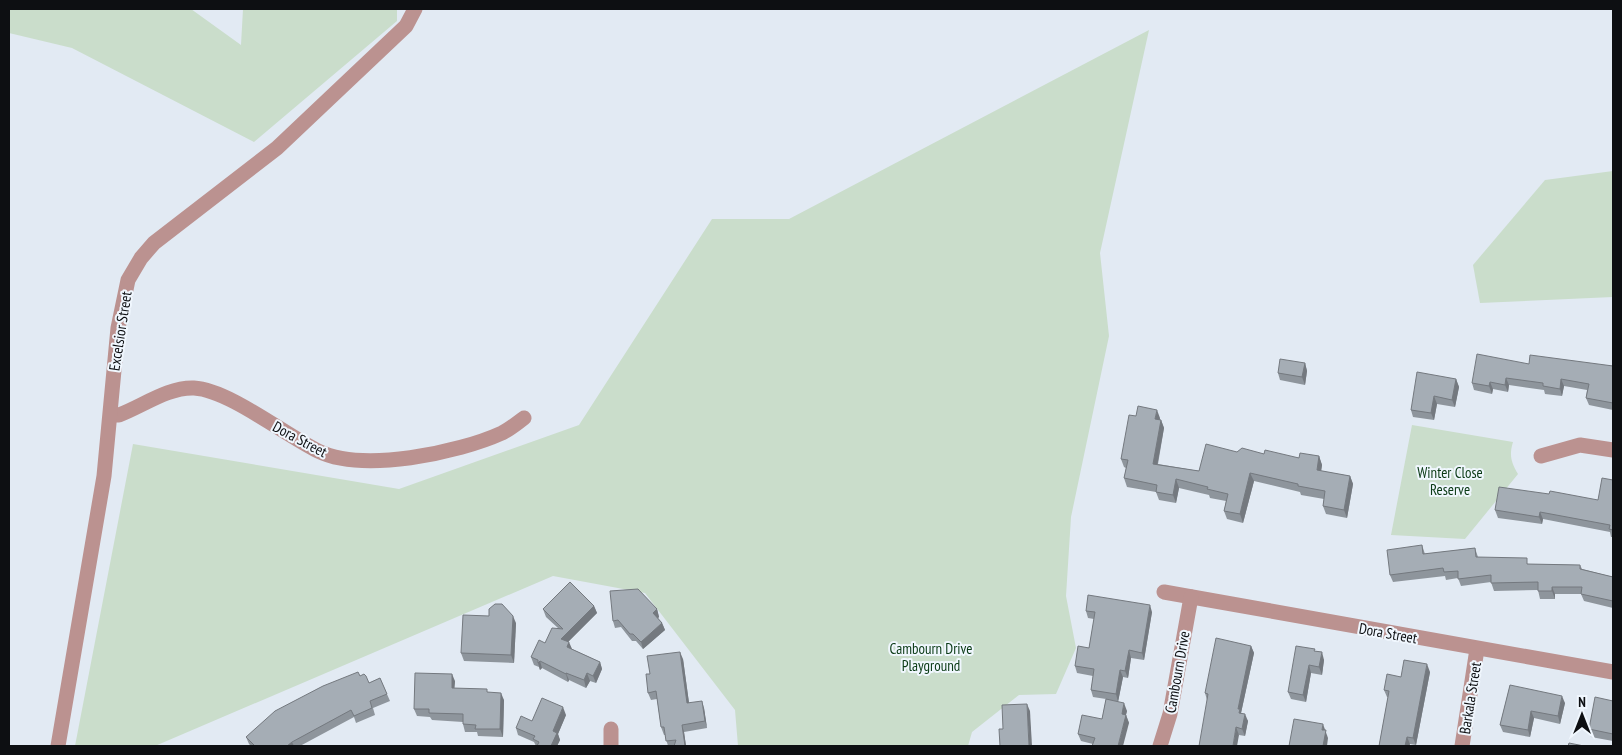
<svg xmlns="http://www.w3.org/2000/svg" width="1622" height="755" viewBox="0 0 1622 755" font-family="'PT Sans Narrow',sans-serif">
	<style>
		.green { fill: #caddcb }
		.lines { fill: none; stroke-linecap: round; stroke-linejoin: round }
		.street { stroke: #bb9290; stroke-width: 15 }
		.wall { fill: #8e959c }
		.shaded-wall { fill: #74797f }
		.building { fill: #a5adb5; stroke: #74797f }
		.labels { text-anchor: middle; dominant-baseline: central; stroke-width: 4; stroke-linejoin: round; paint-order: stroke }
		.street-label { font-size: 15px; fill: #0d0f12; stroke: #f0f7fe }
		.park-label { font-size: 15px; fill: #0a3a15; stroke: #f0f7fe }
	</style>
	<rect width="100%" height="100%" fill="#e2eaf3"/>
	<g class="green">
		<polygon points="9,9 191,9 241,45 243,9 397,9 397,21 254,142 72,48 9,33"/>
		<polygon points="1149,30 1100,253 1109,336 1071,517 1066,596 1076,648 1056,694 1019,695 972,732 968,746 738,746 735,710 645,593 553,576 155,746 75,746 133,444 399,489 579,425 712,219 789,219"/>
		<polygon points="1613,171 1613,297 1480,303 1473,265 1545,180"/>
		<path d="M1412,425L1513,442C1509,455 1511,462 1518,474L1465,539L1391,535Z"/>
	</g>
	<g class="lines">
		<g class="street">
			<path d="M111,415H119C143,406 168,387 194,388C229,390 285,435 318,451C363,473 458,453 502,433C510,429 517,423 524,418"/>
			<polyline points="1541,456 1580,445 1613,450"/>
			<polyline points="1164,592 1613,672"/>
			<polyline points="611,729 611,746"/>
			<polyline points="58,746 104,476 118,328 128,280 141,258 154,243 277,148 406,26 415,9"/>
			<polyline points="1160,746 1170,714 1191,597"/>
			<polyline points="1462,746 1477,649"/>
		</g>
	</g>
	<g class="wall">
		<polygon points="1305,363 1307,371 1305,385 1280,380 1278,373"/>
		<polygon points="1529,364 1613,366 1613,410 1589,405 1586,398 1587,390 1564,386 1562,396 1545,394 1544,390 1509,385 1508,392 1493,389 1492,394 1474,390 1472,383"/>
		<polygon points="1456,379 1459,387 1455,407 1437,404 1434,420 1413,417 1411,410"/>
		<polygon points="1136,416 1160,418 1160,420 1161,420 1164,428 1158,464 1199,471 1237,452 1299,458 1319,456 1322,465 1321,471 1350,476 1353,484 1347,518 1326,514 1323,506 1324,499 1301,495 1300,492 1254,481 1243,523 1227,519 1224,511 1226,501 1210,498 1209,495 1179,488 1176,503 1159,500 1156,492 1127,487 1124,478 1126,468 1124,467 1121,459"/>
		<polygon points="1613,480 1613,537 1611,537 1610,532 1543,519 1542,524 1498,518 1495,510 1598,500"/>
		<polygon points="1422,545 1425,554 1475,548 1478,557 1529,564 1580,565 1582,569 1613,577 1613,608 1584,601 1581,594 1555,594 1555,599 1540,599 1538,590 1494,591 1491,582 1461,586 1458,578 1446,580 1445,576 1393,582 1390,575"/>
		<polygon points="594,606 597,613 568,642 572,649 600,662 602,669 596,683 590,681 586,688 569,680 568,682 542,668 540,670 539,667 534,665 531,657 545,643 558,628 546,617 543,609"/>
		<polygon points="657,609 659,617 658,618 662,623 665,630 643,649 636,641 632,641 621,627 615,628 613,621"/>
		<polygon points="1086,611 1152,612 1144,660 1131,658 1128,678 1123,677 1118,702 1111,700 1127,711 1126,715 1129,723 1093,744 1081,741 1078,734 1102,719 1106,699 1093,697 1091,690 1093,676 1077,673 1075,666 1089,648 1094,619 1088,618"/>
		<polygon points="516,623 514,663 464,661 461,653"/>
		<polygon points="1251,646 1254,653 1241,713 1248,721 1245,736 1239,735 1207,700 1205,693"/>
		<polygon points="1316,651 1324,660 1322,675 1311,673 1306,702 1291,699 1288,692"/>
		<polygon points="683,659 689,703 704,708 707,728 684,732 686,746 668,746 665,735 664,735 661,727 657,699 651,700 648,693 650,674"/>
		<polygon points="1430,672 1416,745 1410,744 1409,746 1379,746 1388,697 1387,697 1384,690 1401,677"/>
		<polygon points="360,676 369,683 380,678 390,701 373,708 375,715 356,723 354,717 300,746 251,746 249,744 246,737"/>
		<polygon points="455,681 454,688 488,692 504,700 503,737 478,736 477,732 465,732 463,724 463,722 432,720 430,717 417,716 414,709"/>
		<polygon points="1510,685 1565,703 1560,724 1534,718 1530,737 1503,732 1500,725"/>
		<polygon points="1613,701 1613,741 1591,737 1589,729"/>
		<polygon points="566,715 558,734 560,740 557,746 536,746 534,742 518,735 516,728 532,721"/>
	</g>
	<g class="shaded-wall">
		<polygon points="1305,363 1307,371 1305,385 1302,377"/>
		<polygon points="1506,378 1509,385 1508,392 1505,385"/>
		<polygon points="1456,379 1459,387 1455,407 1452,400"/>
		<polygon points="1561,379 1564,386 1562,396 1560,389"/>
		<polygon points="1490,382 1493,389 1492,394 1489,386"/>
		<polygon points="1434,396 1437,404 1434,420 1431,413"/>
		<polygon points="1157,410 1160,418 1158,427 1155,419"/>
		<polygon points="1161,420 1164,428 1156,472 1153,464"/>
		<polygon points="1319,456 1322,465 1320,478 1317,470"/>
		<polygon points="1250,473 1254,481 1243,523 1240,514"/>
		<polygon points="1350,476 1353,484 1347,518 1344,510"/>
		<polygon points="1176,479 1179,488 1176,503 1173,495"/>
		<polygon points="1540,512 1543,519 1542,524 1539,517"/>
		<polygon points="1552,587 1555,594 1555,599 1552,591"/>
		<polygon points="1150,605 1152,612 1144,660 1142,653"/>
		<polygon points="594,606 597,613 564,646 561,639"/>
		<polygon points="657,609 659,617 656,620 653,613"/>
		<polygon points="513,616 516,623 514,663 511,655"/>
		<polygon points="662,623 665,630 643,649 641,642"/>
		<polygon points="569,642 572,649 567,647"/>
		<polygon points="1251,646 1254,653 1241,713 1242,720 1238,709"/>
		<polygon points="1129,650 1131,658 1128,678 1125,671"/>
		<polygon points="680,652 683,659 690,710 687,703"/>
		<polygon points="1322,652 1324,660 1322,675 1319,667"/>
		<polygon points="540,661 542,668 540,670 538,663"/>
		<polygon points="600,662 602,669 596,683 593,676"/>
		<polygon points="1427,664 1430,672 1416,745 1413,738"/>
		<polygon points="1309,665 1311,673 1306,702 1303,695"/>
		<polygon points="1120,670 1123,677 1118,702 1116,694"/>
		<polygon points="566,673 569,680 568,682 566,674"/>
		<polygon points="587,673 590,681 586,688 584,680"/>
		<polygon points="452,674 455,681 454,695 452,688"/>
		<polygon points="501,693 504,700 503,737 500,729"/>
		<polygon points="1562,696 1565,703 1560,724 1558,716"/>
		<polygon points="702,701 704,708 707,728 705,721"/>
		<polygon points="1124,703 1127,711 1124,721 1122,714"/>
		<polygon points="1027,704 1030,711 1032,746 1029,746"/>
		<polygon points="563,707 566,715 558,734 560,740 557,746 551,746 553,731"/>
		<polygon points="1531,711 1534,718 1530,737 1528,730"/>
		<polygon points="1245,714 1248,721 1245,736 1242,729"/>
		<polygon points="1126,715 1129,723 1123,746 1118,746"/>
		<polygon points="1323,724 1328,738 1327,746 1323,746 1322,730"/>
		<polygon points="682,725 684,732 686,746 685,746"/>
		<polygon points="1236,727 1239,735 1237,746 1233,746"/>
		<polygon points="1407,737 1410,744 1409,746 1405,746"/>
		<polygon points="292,742 294,746 287,746"/>
	</g>
	<g class="building">
		<polygon points="1477,354 1529,364 1530,355 1613,366 1613,403 1586,398 1589,384 1561,379 1560,389 1543,386 1543,383 1506,378 1505,385 1490,382 1489,386 1472,383"/>
		<polygon points="1280,359 1305,363 1302,377 1278,373"/>
		<polygon points="1417,372 1456,379 1452,400 1434,396 1431,413 1411,410"/>
		<polygon points="1138,406 1157,410 1155,419 1161,420 1153,464 1199,471 1206,444 1237,452 1242,448 1264,454 1265,450 1299,458 1300,453 1319,456 1317,470 1350,476 1344,510 1323,506 1325,491 1298,486 1298,484 1250,473 1240,514 1224,511 1228,494 1207,489 1208,487 1176,479 1173,495 1156,492 1157,485 1124,478 1128,460 1121,459 1129,415 1136,416"/>
		<polygon points="1602,478 1613,480 1613,530 1609,529 1610,525 1540,512 1539,517 1495,510 1499,487 1549,494 1550,491 1598,500"/>
		<polygon points="1422,545 1423,554 1475,548 1476,557 1527,558 1527,564 1580,565 1580,569 1613,577 1613,601 1581,594 1582,587 1552,587 1552,591 1538,591 1538,582 1491,583 1491,575 1458,579 1458,571 1444,572 1443,568 1390,575 1387,550"/>
		<polygon points="570,582 594,606 561,639 569,642 567,647 600,662 593,676 587,673 584,680 566,673 566,674 540,661 538,663 538,660 531,657 539,640 545,643 552,628 563,629 543,609"/>
		<polygon points="638,589 657,609 653,613 662,623 641,642 633,634 630,634 618,620 613,621 610,591"/>
		<polygon points="1088,595 1150,605 1142,653 1129,650 1125,671 1120,670 1116,694 1091,690 1094,669 1075,666 1078,646 1089,648 1095,612 1086,611"/>
		<polygon points="495,604 502,604 513,616 511,655 461,653 463,615 489,616 489,609"/>
		<polygon points="1216,638 1251,646 1238,709 1240,709 1239,713 1245,714 1242,729 1236,727 1233,746 1199,746 1208,694 1205,693"/>
		<polygon points="1296,646 1315,649 1314,651 1322,652 1319,667 1309,665 1303,695 1288,692"/>
		<polygon points="680,652 687,703 702,701 705,721 682,725 685,746 674,746 676,740 666,741 664,727 661,727 656,691 648,693 646,674 650,674 647,656"/>
		<polygon points="1404,660 1427,664 1413,738 1407,737 1405,746 1379,746 1389,691 1384,690 1387,674 1401,677"/>
		<polygon points="358,672 360,676 364,674 366,676 369,683 380,678 387,694 370,701 372,708 354,716 351,710 292,742 287,746 255,746 246,737 275,711 323,686"/>
		<polygon points="415,673 452,674 452,688 487,689 487,692 501,693 500,729 475,729 476,725 463,724 463,714 429,713 429,709 414,709"/>
		<polygon points="1510,685 1562,696 1558,716 1531,711 1528,730 1500,725"/>
		<polygon points="1595,697 1613,701 1613,734 1589,729"/>
		<polygon points="542,698 563,707 553,731 557,733 551,746 537,746 539,742 533,739 535,736 516,728 521,716 532,721"/>
		<polygon points="1106,699 1124,703 1122,714 1126,715 1118,746 1092,746 1095,738 1078,734 1082,715 1102,719"/>
		<polygon points="1027,704 1029,746 1000,746 999,729 1003,729 1002,705"/>
		<polygon points="1294,719 1323,724 1322,730 1326,730 1323,746 1289,746"/>
		<polygon points="1569,743 1584,746 1568,746"/>
	</g>
	<g class="labels">
		<g class="street-label">
			<text transform="translate(120 331) rotate(-81)">Excelsior Street</text>
			<text transform="translate(300 439) rotate(28)">Dora Street</text>
			<text transform="translate(1388 633) rotate(10)">Dora Street</text>
			<text transform="translate(1177 672) rotate(-80)">Cambourn Drive</text>
			<text transform="translate(1470 698) rotate(-81)">Barkala Street</text>
		</g>
		<g class="park-label">
			<text x="1450" y="472">Winter Close<tspan x="1450" dy="17">Reserve</tspan></text>
			<text x="931" y="648">Cambourn Drive<tspan x="931" dy="17">Playground</tspan></text>
		</g>
	</g>
	<rect width="1622" height="755" fill="none" stroke="#0d0f12" stroke-width="20"/>
	<g transform="translate(1582 715)" stroke="#f0f7fe" stroke-width="4" paint-order="stroke">
	<path d="M0-4L9 19L0 12L-9 19Z" fill="#0d0f12"/>
	<text y="-8" font-size="14" font-weight="bold" text-anchor="middle" fill="#0d0f12">N</text>
	</g>
</svg>
